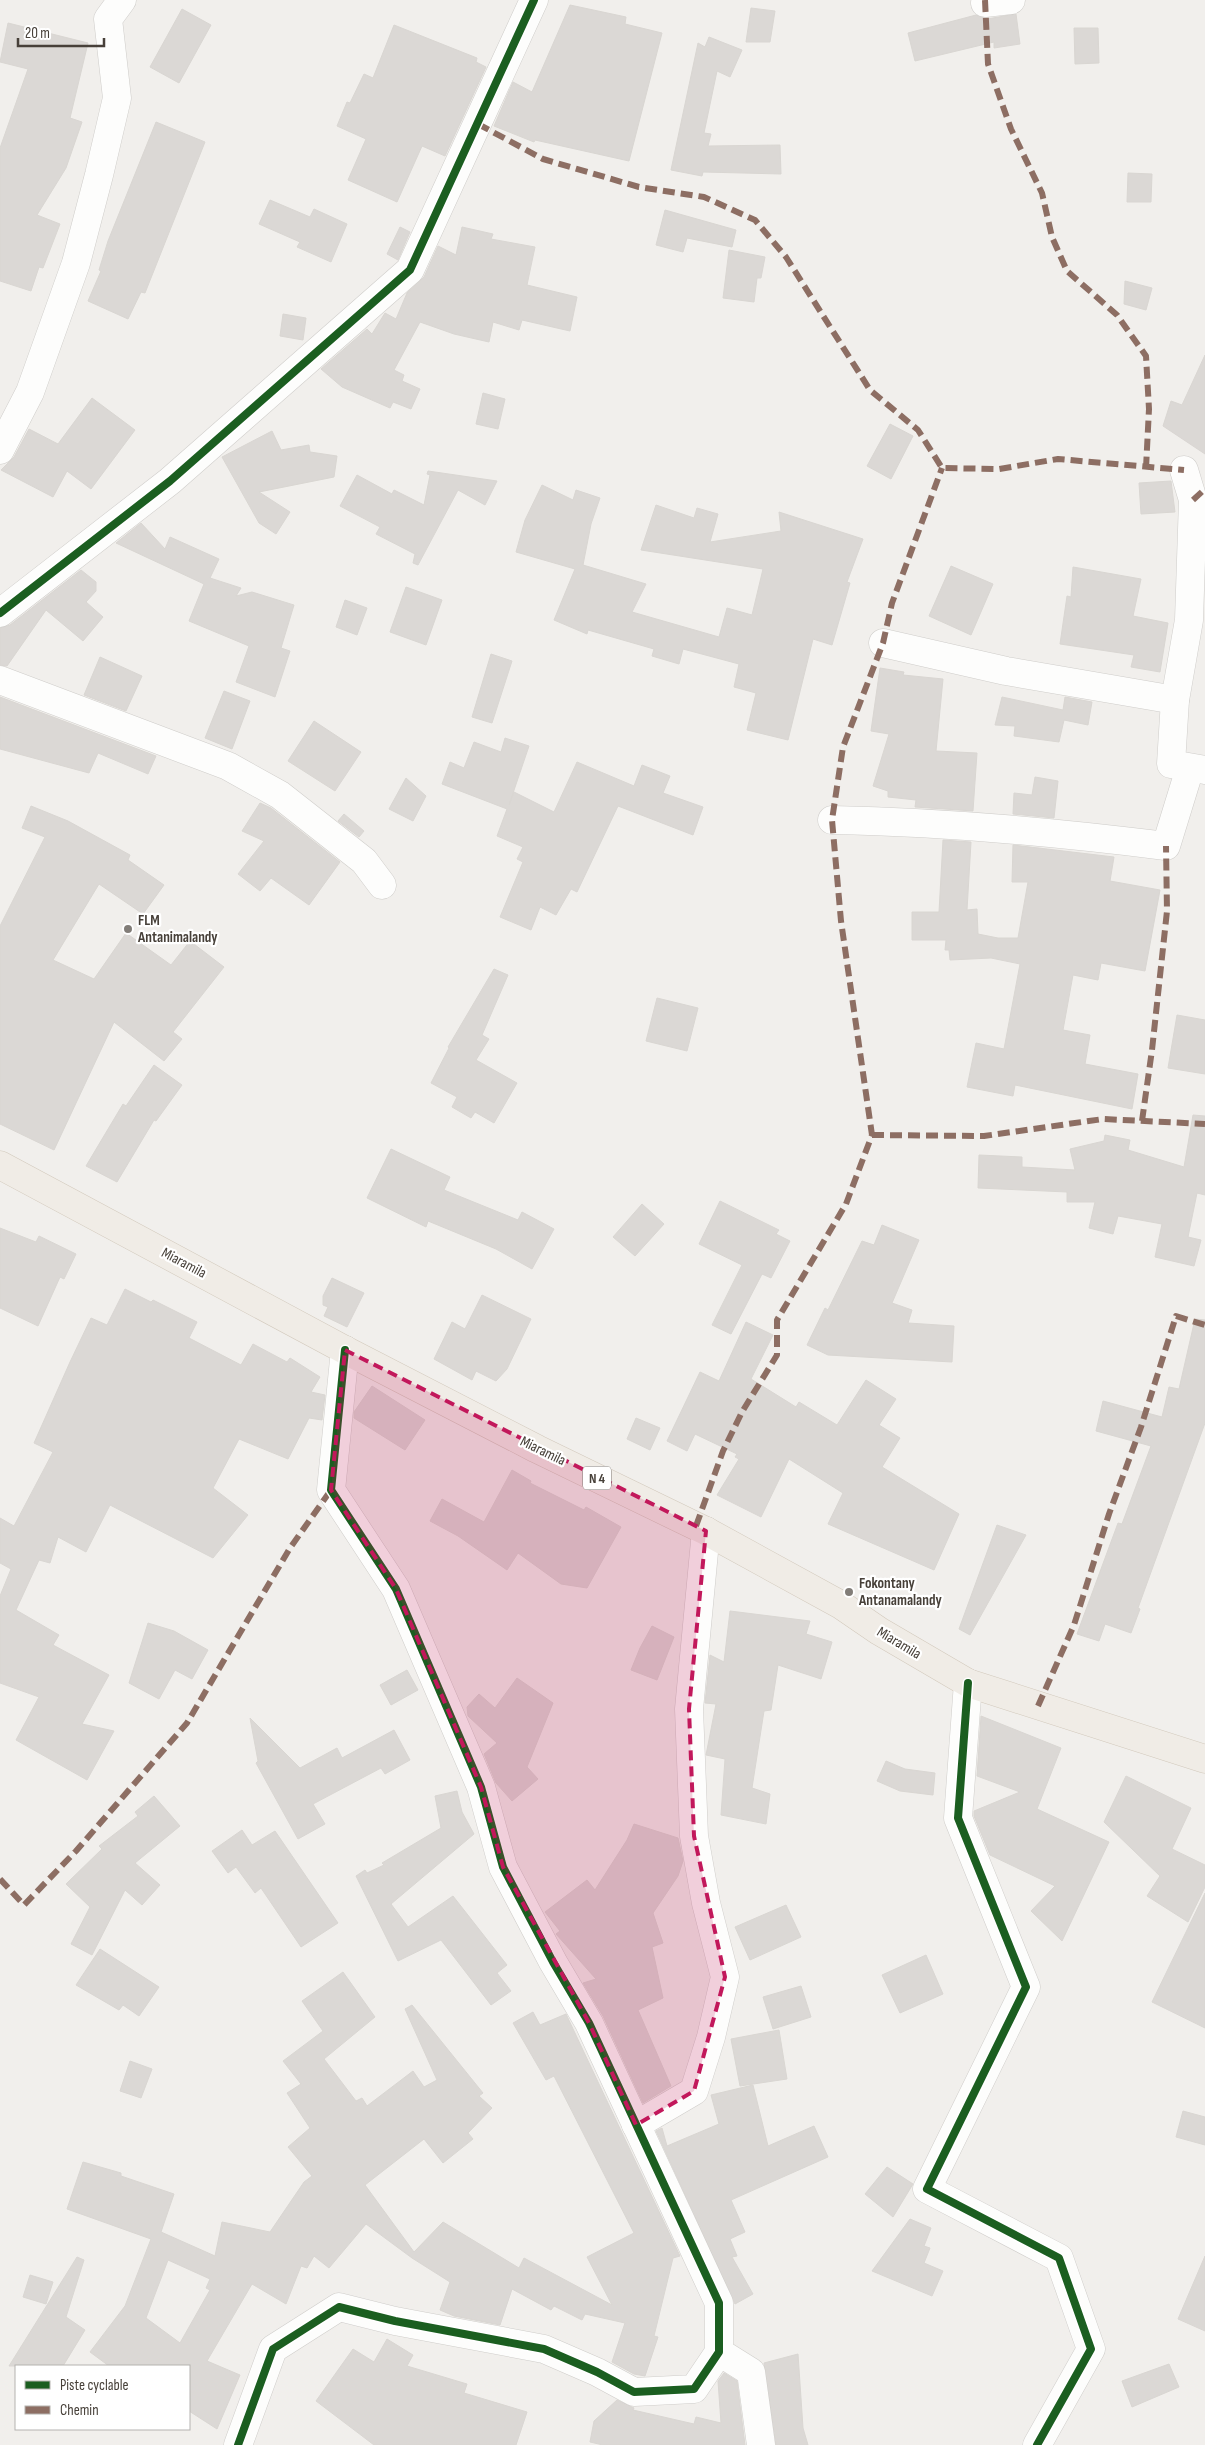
<svg xmlns="http://www.w3.org/2000/svg" width="1205" height="2445" viewBox="0 0 1205 2445" font-family="'Sofia Sans Condensed',sans-serif">
	<style>
		.building { fill: #dbd8d5; stroke: #d9d6d2; fill-rule: evenodd }
		.lines { fill: none; stroke-linecap: round; stroke-linejoin: round }
		.street-casing { stroke: #cfcdca; stroke-width: 29 }
		.primary-casing { stroke: #d2c9bc; stroke-width: 29 }
		.street { stroke: #fdfdfc; stroke-width: 28 }
		.primary { stroke: #f0ece6; stroke-width: 28 }
		.quiet { stroke: #8d6e63; stroke-width: 6; stroke-dasharray: 12 6; stroke-linecap: butt }
		.cycleway-casing { stroke: #fff; stroke-width: 11 }
		.cycleway { stroke: #1b5e20; stroke-width: 8 }
		.marked { fill: #c2185b; fill-opacity: 0.2; stroke: #c2185b; stroke-width: 4; stroke-dasharray: 10 6; stroke-linejoin: round }
		.poi-dot { fill: #827d78; stroke: #fff; stroke-width: 2 }
		.labels { text-anchor: middle; dominant-baseline: central; stroke-width: 4.5; stroke-linejoin: round; paint-order: stroke }
		.shield { fill: #fff; stroke: #7e7974; stroke-width: 1 }
		.shield-label { font-size: 14px; font-weight: bold; fill: #474039 }
		.poi-label { font-size: 15px; font-weight: bold; fill: #474039; stroke: #fff; text-anchor: start }
		.street-label { font-size: 15px; fill: #474039; stroke: #fff }
	</style>
	<rect width="100%" height="100%" fill="#f1efec"/>
	<g class="building">
		<polygon points="570,5 626,17 625,24 662,33 629,161 535,140 534,142 494,126 513,82 532,92"/>
		<polygon points="751,8 775,11 770,42 746,42"/>
		<polygon points="182,9 211,25 179,83 150,67"/>
		<polygon points="1016,14 1020,44 994,48 994,42 915,61 908,33 976,15 987,19"/>
		<polygon points="8,23 88,43 70,118 82,122 66,168 37,215 60,224 43,268 39,267 31,291 0,281 0,148 28,69 0,62"/>
		<polygon points="394,25 477,58 476,62 486,67 445,156 422,146 397,202 348,180 366,139 337,126 347,102 350,103 364,74 373,78"/>
		<polygon points="1074,28 1098,28 1099,63 1075,64"/>
		<polygon points="709,37 742,50 730,77 717,71 704,133 711,134 708,146 780,145 781,174 703,172 702,176 671,170 698,43 705,47"/>
		<polygon points="156,122 205,142 145,293 141,292 128,319 88,301 101,271 99,270 108,241"/>
		<polygon points="1128,173 1152,174 1151,202 1127,202"/>
		<polygon points="270,200 310,217 314,209 347,224 331,262 297,247 300,242 259,224"/>
		<polygon points="665,210 736,230 732,247 687,238 683,252 656,245"/>
		<polygon points="400,227 410,232 398,260 387,254"/>
		<polygon points="462,227 493,234 491,239 535,247 527,285 577,297 570,331 522,320 519,330 493,322 489,342 454,334 420,322 394,370 404,375 402,381 420,389 411,409 393,402 390,408 342,387 321,369 367,329 372,334 385,313 396,319 407,293 424,277 438,246 456,255"/>
		<polygon points="729,250 765,257 761,278 757,278 754,302 723,298"/>
		<polygon points="1125,281 1152,288 1146,310 1124,304"/>
		<polygon points="283,314 306,318 303,340 280,336"/>
		<polygon points="1205,355 1205,454 1163,426 1171,401 1182,405"/>
		<polygon points="483,393 505,399 498,429 476,424"/>
		<polygon points="92,398 135,430 91,489 67,471 53,497 1,470 14,457 29,429 58,444"/>
		<polygon points="890,424 913,436 891,479 867,466"/>
		<polygon points="272,431 281,450 309,445 310,452 337,456 334,477 259,492 290,512 276,534 259,523 222,457"/>
		<polygon points="428,471 497,481 485,505 458,490 418,565 413,563 415,554 376,534 380,527 340,506 357,475 392,494 394,490 424,505 430,475 427,474"/>
		<polygon points="1171,481 1175,512 1141,514 1139,483"/>
		<polygon points="542,485 573,500 576,490 600,498 591,524 583,565 646,584 632,612 719,637 727,608 752,615 763,569 641,550 656,505 694,518 697,508 718,514 710,542 781,531 779,512 863,539 847,582 850,583 832,645 813,639 788,740 747,730 756,693 734,687 739,664 683,649 679,664 652,656 654,649 588,630 587,634 554,620 575,569 516,552 525,520"/>
		<polygon points="141,523 165,549 170,537 219,559 210,578 241,588 236,596 252,592 294,605 281,648 290,651 275,697 236,682 249,646 189,621 204,584 116,543"/>
		<polygon points="951,566 993,584 971,635 929,616"/>
		<polygon points="1073,567 1141,579 1133,616 1168,623 1160,672 1131,667 1134,655 1060,644 1067,596 1071,597"/>
		<polygon points="81,570 96,582 96,591 86,602 103,617 83,641 46,610 7,666 0,665 0,628 10,625"/>
		<polygon points="406,587 442,600 426,645 390,632"/>
		<polygon points="345,600 367,608 357,635 336,627"/>
		<polygon points="491,654 512,661 492,723 472,717"/>
		<polygon points="100,657 142,676 126,711 84,695"/>
		<polygon points="880,668 904,672 903,675 943,679 936,751 977,753 973,811 915,807 916,800 888,797 888,791 873,786 889,734 871,731"/>
		<polygon points="224,691 250,701 232,749 205,738"/>
		<polygon points="0,697 156,756 148,774 98,753 89,773 0,749"/>
		<polygon points="1002,697 1063,710 1065,697 1092,702 1088,725 1064,720 1059,742 1014,736 1015,726 995,725"/>
		<polygon points="314,721 361,752 335,791 288,761"/>
		<polygon points="505,738 529,746 509,805 514,792 554,812 577,762 634,786 642,765 670,776 663,793 703,807 693,835 618,806 577,892 571,889 556,915 540,907 531,930 500,917 523,862 517,859 523,847 497,836 507,809 442,784 450,762 464,768 474,742 501,752"/>
		<polygon points="1035,777 1058,781 1054,818 1013,814 1014,793 1032,795"/>
		<polygon points="406,778 426,796 413,821 389,809"/>
		<polygon points="260,803 271,808 340,862 309,905 271,878 260,891 238,874 264,841 242,831"/>
		<polygon points="31,806 68,821 130,855 128,860 164,885 143,914 99,884 53,960 94,979 126,933 171,965 190,941 224,967 173,1032 182,1039 164,1061 114,1022 54,1150 0,1124 0,926 45,837 22,828"/>
		<polygon points="344,814 364,831 359,837 338,821"/>
		<polygon points="943,840 971,842 967,910 977,909 978,934 998,938 1018,938 1028,882 1012,882 1013,845 1114,857 1110,881 1160,890 1145,971 1101,963 1098,980 1073,975 1063,1030 1090,1035 1085,1064 1138,1074 1132,1109 1015,1085 1013,1096 967,1087 976,1043 1004,1049 1020,964 991,958 950,960 949,950 945,950 946,940 912,940 912,912 939,912"/>
		<polygon points="494,969 508,975 482,1035 489,1039 476,1060 517,1083 494,1123 475,1112 471,1118 452,1107 457,1097 431,1083 449,1048 448,1047"/>
		<polygon points="657,998 698,1008 687,1051 646,1041"/>
		<polygon points="1177,1015 1205,1020 1205,1074 1168,1068"/>
		<polygon points="154,1065 182,1085 156,1121 154,1120 117,1182 86,1166 123,1104 126,1106"/>
		<polygon points="1193,1115 1205,1116 1205,1195 1197,1193 1188,1237 1201,1240 1194,1266 1155,1257 1162,1224 1118,1216 1113,1234 1089,1228 1095,1202 1067,1202 1067,1192 978,1188 979,1155 1022,1157 1022,1167 1075,1170 1070,1149 1104,1141 1105,1135 1130,1140 1128,1150 1184,1167"/>
		<polygon points="391,1149 450,1177 444,1190 518,1220 522,1212 554,1229 532,1269 496,1249 428,1221 426,1227 367,1198"/>
		<polygon points="720,1201 779,1230 776,1234 790,1241 771,1278 762,1274 731,1334 712,1325 742,1265 699,1244"/>
		<polygon points="642,1204 664,1224 635,1256 613,1237"/>
		<polygon points="882,1225 919,1240 892,1303 912,1310 908,1323 954,1326 952,1362 828,1355 807,1345 825,1308 828,1310 862,1241 874,1245"/>
		<polygon points="0,1228 36,1242 39,1236 76,1254 64,1279 60,1277 38,1326 0,1308"/>
		<polygon points="332,1278 364,1293 347,1327 324,1316 328,1307 323,1305 323,1296"/>
		<polygon points="125,1289 151,1302 153,1300 197,1322 189,1338 241,1365 253,1344 287,1362 290,1358 320,1377 311,1392 325,1395 322,1420 309,1418 288,1459 239,1439 213,1488 248,1515 213,1558 110,1505 86,1552 58,1537 50,1563 39,1560 16,1610 59,1635 53,1645 109,1675 82,1724 114,1731 87,1780 16,1740 39,1697 0,1683 0,1596 11,1569 0,1563 0,1518 14,1526 53,1452 34,1443 70,1362 91,1318 107,1325"/>
		<polygon points="482,1295 531,1319 507,1369 496,1381 476,1371 472,1380 434,1359 452,1322 465,1329"/>
		<polygon points="1195,1319 1205,1320 1205,1423 1138,1608 1140,1609 1131,1633 1105,1624 1099,1641 1077,1634 1118,1523 1122,1524 1151,1446 1096,1431 1103,1401 1162,1417 1169,1387 1179,1389"/>
		<polygon points="746,1322 773,1335 751,1379 796,1407 799,1402 837,1425 866,1380 896,1399 879,1425 900,1438 882,1467 959,1514 934,1570 828,1524 843,1493 789,1459 761,1517 717,1495 739,1459 735,1457 737,1454 695,1434 687,1451 667,1441 700,1372 719,1381"/>
		<polygon points="372,1386 425,1420 405,1450 354,1418 354,1412"/>
		<polygon points="636,1418 660,1428 650,1450 627,1439"/>
		<polygon points="512,1470 531,1481 530,1483 584,1510 586,1507 621,1527 587,1588 561,1584 518,1553 507,1570 458,1536 430,1521 442,1499 484,1522"/>
		<polygon points="997,1525 1026,1535 970,1635 959,1629"/>
		<polygon points="730,1611 810,1621 806,1634 832,1642 821,1679 778,1665 771,1710 764,1711 752,1788 770,1794 766,1824 721,1815 725,1759 706,1755 716,1704 705,1703 710,1655 724,1662"/>
		<polygon points="148,1623 174,1631 208,1650 192,1679 175,1670 159,1699 129,1683"/>
		<polygon points="652,1626 674,1637 657,1680 631,1670 640,1648"/>
		<polygon points="407,1670 418,1690 391,1705 380,1685"/>
		<polygon points="517,1678 553,1703 527,1767 538,1779 512,1801 496,1783 484,1754 497,1743 468,1716 467,1707 479,1694 495,1708"/>
		<polygon points="981,1716 1061,1748 1037,1809 1109,1842 1062,1941 1031,1911 1055,1886 990,1855 974,1816 974,1811 1020,1792 977,1776"/>
		<polygon points="250,1718 300,1768 337,1748 342,1758 394,1730 410,1760 385,1774 381,1768 313,1804 325,1824 298,1839 256,1763 258,1761"/>
		<polygon points="886,1761 905,1769 935,1773 933,1795 900,1791 877,1781"/>
		<polygon points="1126,1776 1191,1808 1172,1849 1205,1865 1205,1887 1188,1922 1147,1896 1160,1876 1104,1822"/>
		<polygon points="457,1791 462,1812 474,1834 391,1904 408,1927 453,1896 507,1965 497,1973 511,1991 491,2005 441,1940 398,1961 356,1876 365,1870 367,1873 384,1865 382,1863 441,1828 435,1796"/>
		<polygon points="154,1796 180,1826 135,1863 160,1885 142,1905 125,1890 92,1955 71,1944 90,1907 66,1884 102,1849 99,1846 138,1816 135,1812"/>
		<polygon points="634,1824 678,1838 683,1861 678,1876 653,1913 663,1943 652,1947 663,1998 638,2010 671,2086 643,2103 603,2016 583,1983 596,1979 556,1934 560,1931 545,1912 587,1880 595,1890 627,1840"/>
		<polygon points="242,1830 252,1845 275,1831 338,1923 301,1947 261,1888 255,1893 236,1867 228,1873 212,1851"/>
		<polygon points="1205,1893 1205,2028 1152,2002"/>
		<polygon points="786,1905 801,1937 750,1960 735,1927"/>
		<polygon points="100,1949 159,1987 139,2016 123,2005 119,2010 76,1985"/>
		<polygon points="926,1955 943,1994 900,2013 882,1975"/>
		<path d="M343,1972L375,2017L324,2059L356,2101L362,2098L367,2106L413,2071L424,2087L437,2080L405,2009L412,2005L483,2093L479,2096L492,2108L468,2133L473,2139L443,2163L424,2139L365,2185L414,2252L443,2222L519,2268L524,2258L612,2305L587,2257L634,2233L554,2076L546,2080L513,2023L533,2012L540,2025L566,2014L680,2256L673,2258L654,2336L658,2337L645,2376L634,2374L612,2362L625,2323L585,2314L582,2320L554,2306L551,2310L512,2289L500,2325L454,2316L440,2310L450,2282L412,2258L366,2224L329,2268L314,2256L307,2268L301,2266L286,2304L252,2284L207,2361L240,2375L217,2429L189,2411V2366H109L90,2352L125,2306L151,2239L67,2209L83,2162L121,2173V2176L174,2194L161,2232L215,2256L222,2222L270,2232L304,2182L312,2176L288,2147L310,2128L287,2093L301,2084L283,2061L323,2031L302,2001ZM168,2260L210,2279L206,2288L210,2290L180,2343L146,2318Z"/>
		<polygon points="801,1986 811,2017 773,2029 763,1997"/>
		<polygon points="779,2030 787,2079 740,2086 731,2039"/>
		<polygon points="130,2061 152,2069 141,2098 120,2091"/>
		<polygon points="753,2085 768,2146 814,2126 828,2157 731,2200 745,2232 730,2239 737,2256 732,2257 753,2294 735,2304 656,2131 662,2128 667,2146 719,2124 711,2095"/>
		<polygon points="1183,2111 1205,2117 1205,2145 1176,2137"/>
		<polygon points="887,2167 913,2184 893,2217 865,2194"/>
		<polygon points="910,2219 931,2228 924,2246 930,2248 924,2263 943,2271 932,2296 872,2271"/>
		<polygon points="1205,2256 1205,2331 1178,2319"/>
		<polygon points="77,2257 84,2260 66,2317 85,2330 63,2366 9,2366"/>
		<polygon points="30,2275 53,2282 46,2304 23,2297"/>
		<polygon points="387,2339 413,2355 407,2366 467,2384 464,2393 527,2412 516,2445 374,2445 316,2401 353,2349 374,2362"/>
		<polygon points="798,2354 803,2428 808,2445 776,2445 764,2363"/>
		<polygon points="1169,2364 1179,2387 1132,2407 1122,2381"/>
		<polygon points="724,2373 737,2381 745,2445 603,2445 590,2442 594,2421 617,2400 634,2408 633,2410 694,2424 696,2417 721,2423 718,2381"/>
	</g>
	<g class="lines">
		<defs>
			<g id="street">
				<polyline points="985,3 1011,0"/>
				<polyline points="0,450 30,392 76,263 99,175 117,98 108,19 122,0"/>
				<polyline points="1184,470 1193,500 1189,620 1175,700 1171,764 1205,770"/>
				<polyline points="0,613 170,481 410,270 534,0"/>
				<polyline points="883,643 1006,671 1175,700"/>
				<polyline points="0,680 228,766 280,795 364,861 382,885"/>
				<path d="M832,820C944,822 1055,832 1166,846L1190,768"/>
				<polyline points="968,1683 958,1818 1026,1987 927,2189 1059,2258 1091,2349 1037,2445"/>
				<polyline points="636,2125 694,2091 711,2037 725,1977 706,1903 694,1836 689,1709 706,1531"/>
				<polyline points="719,2352 751,2372 761,2445"/>
				<polyline points="238,2445 273,2349 339,2307 395,2321 544,2349 597,2372 634,2392 694,2389 719,2352 719,2303 589,2023 553,1962 503,1867 481,1787 396,1589 331,1490 345,1350"/>
			</g>
			<polyline id="primary" points="0,1165 345,1350 537,1449 706,1531 841,1605 879,1631 968,1683 1205,1759"/>
		</defs>
		<use href="#street" class="street-casing"/>
		<use href="#primary" class="primary-casing"/>
		<use href="#street" class="street"/>
		<use href="#primary" class="primary"/>
		<g class="quiet">
			<polyline points="985,0 988,64 1011,129 1042,193 1052,237 1067,271 1117,315 1146,356 1149,409 1146,468"/>
			<polyline points="478,124 543,159 639,187 704,197 755,220 786,257 870,390 918,430 942,468 999,469 1058,459 1184,470"/>
			<polyline points="1193,500 1205,489"/>
			<polyline points="1142,1121 1152,1050 1167,911 1166,846"/>
			<polyline points="872,1135 984,1136 1103,1119 1205,1124"/>
			<polyline points="696,1526 723,1451 742,1412 777,1355 777,1320 846,1204 872,1135 841,921 832,820 843,747 883,643 892,603 942,468"/>
			<polyline points="1038,1706 1074,1625 1109,1514 1141,1427 1176,1316 1205,1325"/>
			<polyline points="0,1879 24,1905 76,1851 187,1723 290,1548 331,1490"/>
		</g>
		<defs>
			<g id="cycleway">
				<polyline points="0,613 170,481 410,270 534,0"/>
				<polyline points="968,1683 958,1818 1026,1987 927,2189 1059,2258 1091,2349 1037,2445"/>
				<polyline points="238,2445 273,2349 339,2307 395,2321 544,2349 597,2372 634,2392 694,2389 719,2352 719,2303 589,2023 553,1962 503,1867 481,1787 396,1589 331,1490 345,1350"/>
			</g>
		</defs>
		<use href="#cycleway" class="cycleway-casing"/>
		<use href="#cycleway" class="cycleway"/>
	</g>
	<path class="marked" d="M345,1350L706,1531L689,1709L694,1836L725,1977L694,2091L636,2125L589,2023L503,1867L481,1787L396,1589L331,1490Z"/>
	<g class="poi-dot">
		<circle cx="128" cy="929" r="5"/>
		<circle cx="849" cy="1592" r="5"/>
	</g>
	<g class="labels">
		<rect class="shield" x="583" y="1466.5" width="28" height="23" rx="4"/>
		<g class="shield-label">
			<text x="597" y="1478">N 4</text>
		</g>
		<g class="poi-label">
			<text x="138" y="920">FLM<tspan x="138" dy="17">Antanimalandy</tspan></text>
			<text x="859" y="1583">Fokontany<tspan x="859" dy="17">Antanamalandy</tspan></text>
		</g>
		<g class="street-label">
			<text transform="translate(184 1263) rotate(28)">Miaramila</text>
			<text transform="translate(543 1451) rotate(26)">Miaramila</text>
			<text transform="translate(899 1643) rotate(31)">Miaramila</text>
		</g>
	</g>
	<rect x="15" y="2365" width="175" height="65" fill="#ffffff" stroke="#b5b3b0"/>
	<rect x="25" y="2381" width="25" height="8" fill="#1b5e20" stroke="#b5b3b0"/>
	<text x="60" y="2390" font-size="15" fill="#474039">Piste cyclable</text>
	<rect x="25" y="2406" width="25" height="8" fill="#8d6e63" stroke="#b5b3b0"/>
	<text x="60" y="2415" font-size="15" fill="#474039">Chemin</text>
	<path d="M18 38v8h86v-8" fill="none" stroke="#474039" stroke-width="2.5"/>
	<text x="25" y="38" font-size="15" fill="#474039" stroke="#ffffff" stroke-width="4" paint-order="stroke">20 m</text>
</svg>
